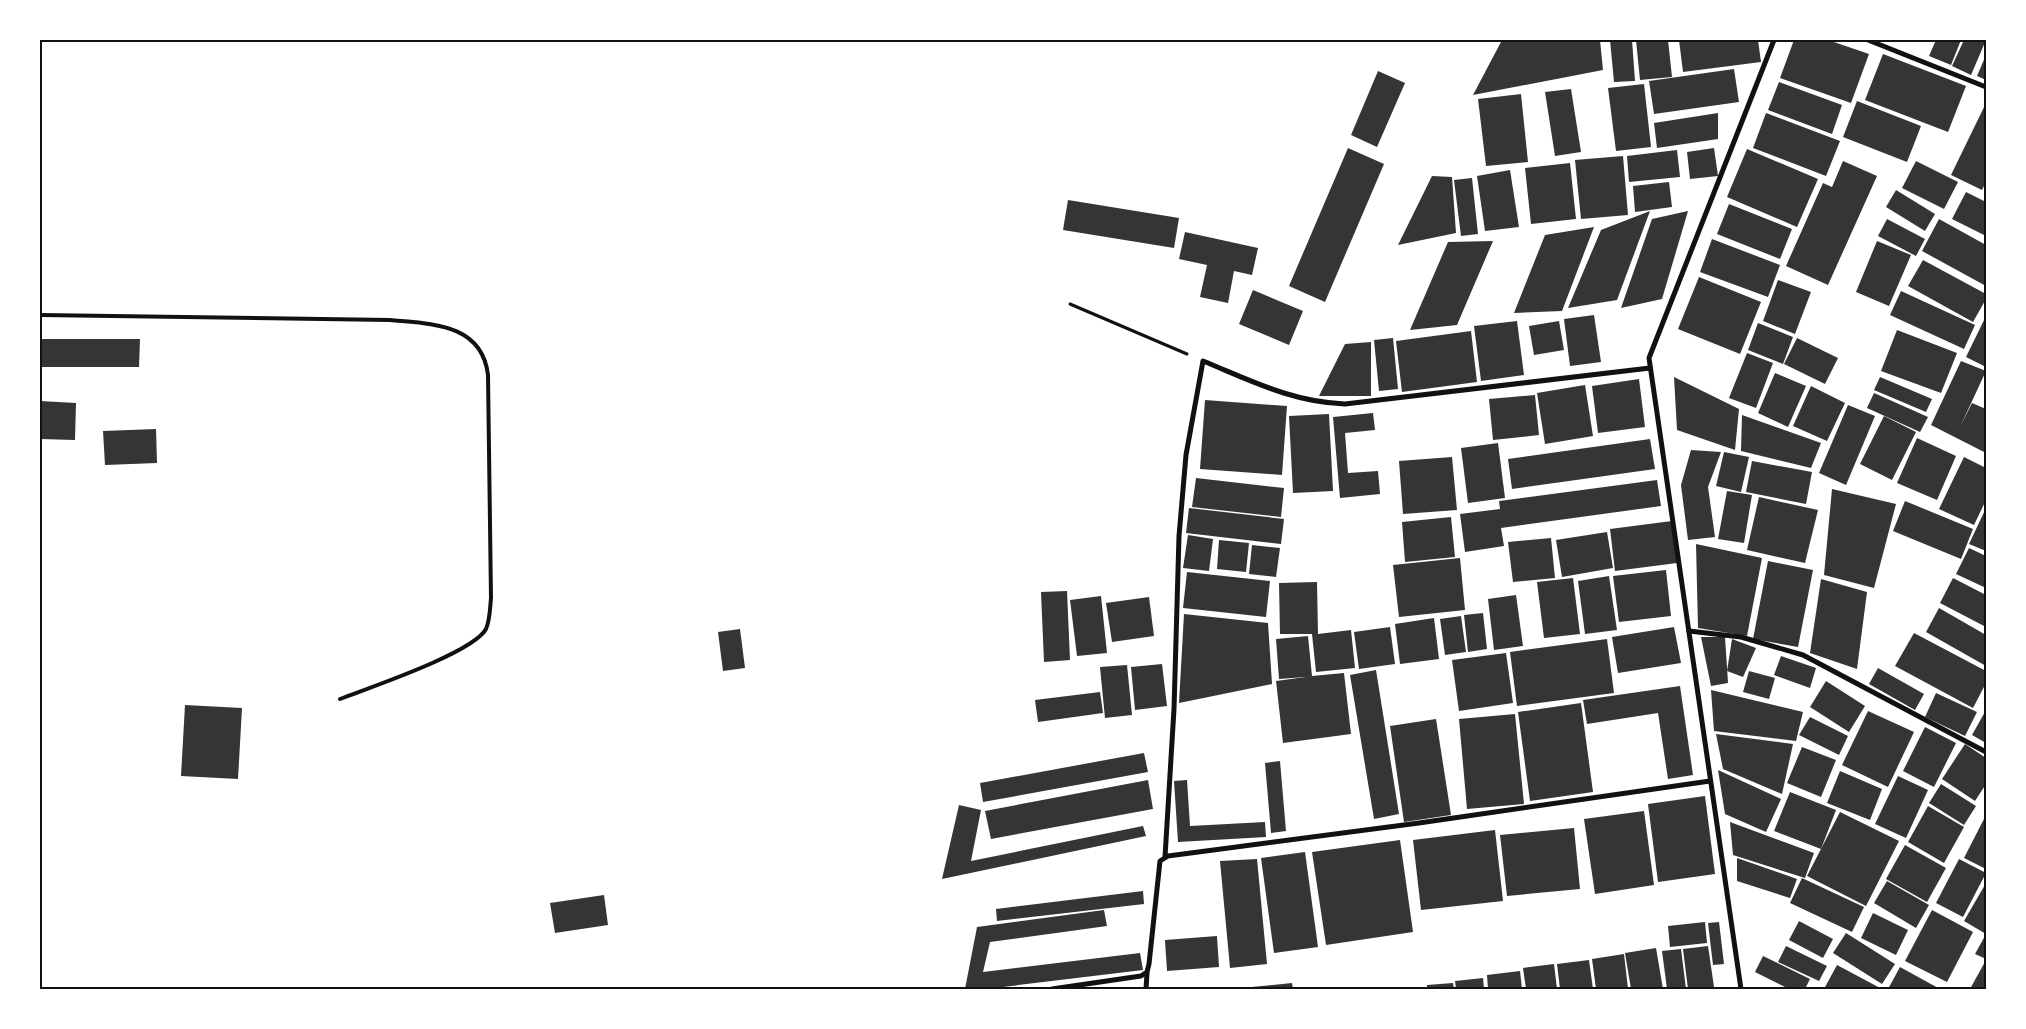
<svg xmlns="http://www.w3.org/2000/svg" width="2026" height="1029" viewBox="0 0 2026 1029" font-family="'PT Sans Narrow',sans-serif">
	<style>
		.building { fill: #353535 }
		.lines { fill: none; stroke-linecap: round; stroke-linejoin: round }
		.path { stroke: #111; stroke-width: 3 }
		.service { stroke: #111; stroke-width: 4 }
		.minor { stroke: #111; stroke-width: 5 }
		.neatline { fill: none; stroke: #111; stroke-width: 2 }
	</style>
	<rect width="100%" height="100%" fill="#fff"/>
	<g class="building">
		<polygon points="1502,40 1600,40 1603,70 1473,95"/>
		<polygon points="1610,40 1632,40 1635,81 1614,82"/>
		<polygon points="1636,40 1668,40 1672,77 1640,80"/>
		<polygon points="1679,40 1758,40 1761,62 1683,72"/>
		<polygon points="1794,40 1828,40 1869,54 1851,103 1780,78"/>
		<polygon points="1936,40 1961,40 1951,65 1929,56"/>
		<polygon points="1964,40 1986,40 1971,75 1952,66"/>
		<polygon points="1883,54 1966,86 1948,132 1865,100"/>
		<polygon points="1986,55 1986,80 1977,76"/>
		<polygon points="1734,69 1739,102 1654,114 1649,81"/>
		<polygon points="1378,71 1405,83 1377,147 1351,135"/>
		<polygon points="1779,82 1842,105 1832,134 1768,110"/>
		<polygon points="1644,84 1651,147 1616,151 1608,88"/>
		<polygon points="1571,89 1581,152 1555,156 1545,92"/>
		<polygon points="1521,94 1528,162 1486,166 1478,99"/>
		<polygon points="1857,101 1921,126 1907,162 1843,137"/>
		<polygon points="1986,103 1986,182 1982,190 1951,175"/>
		<polygon points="1718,113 1718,139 1657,148 1654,123"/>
		<polygon points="1766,113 1840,141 1826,176 1753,148"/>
		<polygon points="1348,148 1384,164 1325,302 1289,286"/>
		<polygon points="1714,148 1718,176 1690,179 1687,152"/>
		<polygon points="1747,149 1818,179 1797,227 1727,197"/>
		<polygon points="1677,150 1680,177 1629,182 1627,156"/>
		<polygon points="1623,156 1628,215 1581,219 1575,160"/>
		<polygon points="1843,161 1877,176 1828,285 1786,266 1823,183 1832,187"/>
		<polygon points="1916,161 1958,182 1944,209 1902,188"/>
		<polygon points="1570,163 1576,219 1531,224 1525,168"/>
		<polygon points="1510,170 1519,227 1485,231 1477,176"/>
		<polygon points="1432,176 1452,177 1456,233 1398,245"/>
		<polygon points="1472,178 1478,234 1461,236 1454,180"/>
		<polygon points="1669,182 1672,207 1635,212 1633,186"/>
		<polygon points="1896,190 1935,214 1925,231 1886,207"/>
		<polygon points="1966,192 1986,202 1986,236 1952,219"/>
		<polygon points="1068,200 1179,218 1174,248 1063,230"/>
		<polygon points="1729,204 1792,229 1780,259 1717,234"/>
		<polygon points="1650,211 1617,300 1568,308 1601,230"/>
		<polygon points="1688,211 1662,299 1621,308 1652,219"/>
		<polygon points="1887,219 1925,239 1916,256 1878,236"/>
		<polygon points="1939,219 1986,245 1986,286 1922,251"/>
		<polygon points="1594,227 1562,311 1514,313 1545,235"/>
		<polygon points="1185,232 1258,248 1252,275 1234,271 1228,303 1200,297 1207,265 1179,259"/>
		<polygon points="1712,239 1780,265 1768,297 1700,272"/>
		<polygon points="1493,241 1457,325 1410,330 1448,242"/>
		<polygon points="1877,241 1911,255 1889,306 1856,292"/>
		<polygon points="1923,260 1986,294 1986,299 1973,322 1908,286"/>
		<polygon points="1699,277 1761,302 1740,354 1678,329"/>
		<polygon points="1778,280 1811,292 1795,334 1763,321"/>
		<polygon points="1253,290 1303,311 1289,345 1239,324"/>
		<polygon points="1901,291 1975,325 1964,349 1890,315"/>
		<polygon points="1594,315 1601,362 1570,366 1564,319"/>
		<polygon points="1986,316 1986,367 1966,357"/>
		<polygon points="1517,321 1524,375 1481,381 1474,326"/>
		<polygon points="1559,321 1564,350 1534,355 1529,326"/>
		<polygon points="1758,323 1793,337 1783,364 1748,350"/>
		<polygon points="1897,330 1957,353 1941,393 1881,371"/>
		<polygon points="1471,331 1477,382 1402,392 1396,341"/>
		<polygon points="1393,338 1398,389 1379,391 1374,340"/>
		<polygon points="1797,338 1838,358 1825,384 1784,364"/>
		<polygon points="40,339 140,339 139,367 40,367"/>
		<polygon points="1371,342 1371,396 1319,396 1345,344"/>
		<polygon points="1747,353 1773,363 1756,408 1729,398"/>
		<polygon points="1961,361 1986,371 1960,427 1972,403 1986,409 1986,453 1931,425"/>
		<polygon points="1775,373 1806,386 1788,427 1758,413"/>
		<polygon points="1674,377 1739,409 1735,450 1677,430"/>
		<polygon points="1880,377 1932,399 1926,412 1874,390"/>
		<polygon points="1639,379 1645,427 1598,433 1592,386"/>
		<polygon points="1585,385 1593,436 1545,444 1537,393"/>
		<polygon points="1811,386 1845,403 1827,441 1793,426"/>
		<polygon points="1874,393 1928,417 1920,432 1867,408"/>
		<polygon points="1535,395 1539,435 1493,440 1489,399"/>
		<polygon points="1205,400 1287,406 1282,475 1200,469"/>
		<polygon points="40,401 76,403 75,440 40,439"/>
		<polygon points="1848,405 1875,416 1846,485 1819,473"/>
		<polygon points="1373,413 1375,430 1345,433 1348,473 1378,471 1380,494 1340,498 1333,417"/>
		<polygon points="1329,414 1333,491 1293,493 1289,416"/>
		<polygon points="1742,415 1821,443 1811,468 1741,451"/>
		<polygon points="1884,416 1916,432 1892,480 1860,464"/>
		<polygon points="156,429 157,463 105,465 103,431"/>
		<polygon points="1917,438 1956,456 1937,500 1897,483"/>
		<polygon points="1650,439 1655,469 1512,489 1508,459"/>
		<polygon points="1498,443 1505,498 1468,503 1461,448"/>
		<polygon points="1691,450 1721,452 1708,487 1715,537 1688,540 1681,485"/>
		<polygon points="1724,452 1749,457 1741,492 1716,486"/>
		<polygon points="1452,457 1457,510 1403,514 1399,461"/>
		<polygon points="1964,457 1986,468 1986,500 1974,525 1939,509"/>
		<polygon points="1752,461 1812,472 1806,504 1746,492"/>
		<polygon points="1196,478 1284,488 1281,517 1192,507"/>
		<polygon points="1657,480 1661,506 1501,528 1504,546 1465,552 1460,514 1500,509 1499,501"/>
		<polygon points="1832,489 1896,504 1874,588 1824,575"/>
		<polygon points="1727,491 1752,495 1744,543 1718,539"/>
		<polygon points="1759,497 1818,510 1805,563 1747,550"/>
		<polygon points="1905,501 1973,529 1961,559 1893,531"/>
		<polygon points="1189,508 1284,519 1281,544 1186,533"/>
		<polygon points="1986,508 1986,551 1969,544"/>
		<polygon points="1451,517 1455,557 1405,562 1402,522"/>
		<polygon points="1672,521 1677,563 1615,571 1610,529"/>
		<polygon points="1607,532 1613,568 1562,577 1556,540"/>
		<polygon points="1188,535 1213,539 1209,571 1183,568"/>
		<polygon points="1551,538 1555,578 1513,582 1508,542"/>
		<polygon points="1219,540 1249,543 1246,572 1217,569"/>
		<polygon points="1696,544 1762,558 1747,636 1698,628"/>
		<polygon points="1252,545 1280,548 1276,577 1249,574"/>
		<polygon points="1969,548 1986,556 1986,588 1956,574"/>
		<polygon points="1460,558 1465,610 1399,617 1393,565"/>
		<polygon points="1768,561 1813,570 1798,647 1753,639"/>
		<polygon points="1666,570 1671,616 1619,622 1613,576"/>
		<polygon points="1187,572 1270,581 1266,617 1183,608"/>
		<polygon points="1609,576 1617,630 1585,634 1578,581"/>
		<polygon points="1573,578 1580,634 1544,638 1537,582"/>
		<polygon points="1953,578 1986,595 1986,627 1940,603"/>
		<polygon points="1821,579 1867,592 1857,669 1810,653"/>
		<polygon points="1317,582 1318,634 1351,630 1355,668 1316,672 1312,634 1280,634 1279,583"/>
		<polygon points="1067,591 1070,660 1044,662 1041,592"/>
		<polygon points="1516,595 1523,646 1494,650 1488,599"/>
		<polygon points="1101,596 1107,653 1077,656 1070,600"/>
		<polygon points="1149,597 1154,636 1112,642 1106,603"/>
		<polygon points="1939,608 1986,635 1986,666 1926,632"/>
		<polygon points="1483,613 1487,649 1468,652 1464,615"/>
		<polygon points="1184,614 1268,623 1272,684 1179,703"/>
		<polygon points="1461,616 1466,652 1445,655 1440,619"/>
		<polygon points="1434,618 1439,659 1400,664 1395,624"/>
		<polygon points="1390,627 1395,664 1359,669 1354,632"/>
		<polygon points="1674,627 1681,663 1618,673 1612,637"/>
		<polygon points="740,629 745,668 723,671 718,632"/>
		<polygon points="1914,633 1986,671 1986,683 1973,708 1895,666"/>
		<polygon points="1308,636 1312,676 1344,673 1351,734 1283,743 1276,681 1306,677 1279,679 1276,639"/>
		<polygon points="1701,637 1725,637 1728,683 1711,686"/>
		<polygon points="1607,639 1614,693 1517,706 1510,652"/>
		<polygon points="1732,639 1756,648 1743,677 1727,671"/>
		<polygon points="1506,653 1513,703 1459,711 1452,660"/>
		<polygon points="1781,656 1816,668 1810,688 1774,675"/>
		<polygon points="1162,664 1167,706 1135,710 1131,667"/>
		<polygon points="1127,665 1132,715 1105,718 1100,667"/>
		<polygon points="1878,668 1924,694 1915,710 1869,684"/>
		<polygon points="1376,670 1399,814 1374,819 1350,675"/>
		<polygon points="1749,671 1775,678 1769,699 1743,692"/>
		<polygon points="1826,681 1865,706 1849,732 1810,707"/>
		<polygon points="1680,686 1693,775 1668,779 1658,713 1587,724 1583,700"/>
		<polygon points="1711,690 1803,712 1796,741 1714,731"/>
		<polygon points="1100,692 1103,713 1038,722 1035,700"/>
		<polygon points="1936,693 1977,712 1965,736 1925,717"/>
		<polygon points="1581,703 1593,792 1530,801 1518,712"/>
		<polygon points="185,705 242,708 238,779 181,776"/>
		<polygon points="1986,710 1986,743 1972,735"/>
		<polygon points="1868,711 1914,732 1888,787 1842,765"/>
		<polygon points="1515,714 1524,804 1467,809 1459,719"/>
		<polygon points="1810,717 1848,736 1839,755 1799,735"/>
		<polygon points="1436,719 1451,815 1404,822 1390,726"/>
		<polygon points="1925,727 1956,743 1934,787 1903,771"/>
		<polygon points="1716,734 1793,744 1782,794 1723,769"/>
		<polygon points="1965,744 1986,758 1986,784 1975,801 1942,779"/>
		<polygon points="1802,747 1836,760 1821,797 1787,783"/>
		<polygon points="1144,753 1148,772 983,802 980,783"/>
		<polygon points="1280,761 1286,831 1271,833 1265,763"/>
		<polygon points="1718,770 1781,799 1766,832 1725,814"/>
		<polygon points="1840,771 1882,789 1870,820 1827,803"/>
		<polygon points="1898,776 1928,790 1906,838 1875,824"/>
		<polygon points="1148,780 1153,809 991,839 985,811"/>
		<polygon points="1187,780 1190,826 1265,822 1266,837 1178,842 1174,781"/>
		<polygon points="1941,784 1976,806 1964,825 1929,803"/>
		<polygon points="1790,792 1836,810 1821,849 1774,831"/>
		<polygon points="1705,796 1715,874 1658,882 1648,804"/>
		<polygon points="959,805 981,810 971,861 1143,826 1146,836 942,879"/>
		<polygon points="1928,806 1964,827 1944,863 1908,842"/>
		<polygon points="1644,811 1654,885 1595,894 1584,819"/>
		<polygon points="1840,812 1899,841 1866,906 1807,876"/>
		<polygon points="1986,815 1986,869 1964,858"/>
		<polygon points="1730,822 1814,853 1805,878 1733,855"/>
		<polygon points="1574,828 1580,889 1507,896 1500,835"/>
		<polygon points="1495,830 1503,901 1421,910 1413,840"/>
		<polygon points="1400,840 1413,932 1326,945 1312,852"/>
		<polygon points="1905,845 1946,868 1927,902 1886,879"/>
		<polygon points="1305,852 1318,947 1274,953 1261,858"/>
		<polygon points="1737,858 1797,879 1790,898 1737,881"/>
		<polygon points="1257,859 1267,964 1230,968 1220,861"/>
		<polygon points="1959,859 1986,873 1963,917 1936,903"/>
		<polygon points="1802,878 1864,907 1852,932 1790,903"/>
		<polygon points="1887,881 1929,905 1916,928 1874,903"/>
		<polygon points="1986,883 1986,934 1964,921"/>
		<polygon points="1143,891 1144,904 997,921 996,909"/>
		<polygon points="604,895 608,925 555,933 550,903"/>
		<polygon points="1104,910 1107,926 990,942 983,972 1140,953 1143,970 986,989 965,989 977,927"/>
		<polygon points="1932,910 1973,932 1947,982 1905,961"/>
		<polygon points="1873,913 1908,930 1896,955 1861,938"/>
		<polygon points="1799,921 1833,939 1823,958 1789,940"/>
		<polygon points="1705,922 1707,943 1670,947 1668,926"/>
		<polygon points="1719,922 1724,964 1713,965 1708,923"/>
		<polygon points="1846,933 1895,964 1882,984 1833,953"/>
		<polygon points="1986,934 1986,959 1975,954"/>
		<polygon points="1217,936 1219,967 1167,971 1165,940"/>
		<polygon points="1708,946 1714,987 1688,989 1683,949"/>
		<polygon points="1786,946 1827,966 1819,981 1778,962"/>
		<polygon points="1656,948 1663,989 1631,989 1625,953"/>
		<polygon points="1681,949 1686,989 1667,989 1662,951"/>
		<polygon points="1624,954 1628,989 1596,989 1592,959"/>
		<polygon points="1763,956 1810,979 1805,989 1789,989 1755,972"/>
		<polygon points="1589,960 1593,989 1560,989 1557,964"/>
		<polygon points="1986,960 1986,989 1970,989"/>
		<polygon points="1554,964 1557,989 1526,989 1523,968"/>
		<polygon points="1837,965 1882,989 1824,989"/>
		<polygon points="1900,967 1940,989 1888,989"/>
		<polygon points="1520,971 1522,989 1488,989 1487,975"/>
		<polygon points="1483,978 1484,989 1456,989 1455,981"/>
		<polygon points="1292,983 1293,989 1241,989 1241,988"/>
		<polygon points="1453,983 1454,989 1427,989 1427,985"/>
	</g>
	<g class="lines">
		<polyline class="path" points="1070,304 1187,354"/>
		<path class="service" d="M40,315L390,320C431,324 482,323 488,375L491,598C490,608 490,620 486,629C473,653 368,688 340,699"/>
		<g class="minor">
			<polyline points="1868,40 1986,87"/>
			<polyline points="1689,631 1741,637 1803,655 1986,752"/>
			<path d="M1165,857L1174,709L1179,536L1186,455L1203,361C1252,381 1292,402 1345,404L1650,368"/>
			<polyline points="1052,989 1141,976 1147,972 1149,964 1160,861 1168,856 1419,823 1710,781"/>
			<polyline points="1146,989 1147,973"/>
			<polyline points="1741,989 1649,358 1774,40"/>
		</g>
	</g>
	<rect width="2026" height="1029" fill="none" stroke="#ffffff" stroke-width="82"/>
	<rect x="41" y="41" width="1944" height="947" class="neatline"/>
</svg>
